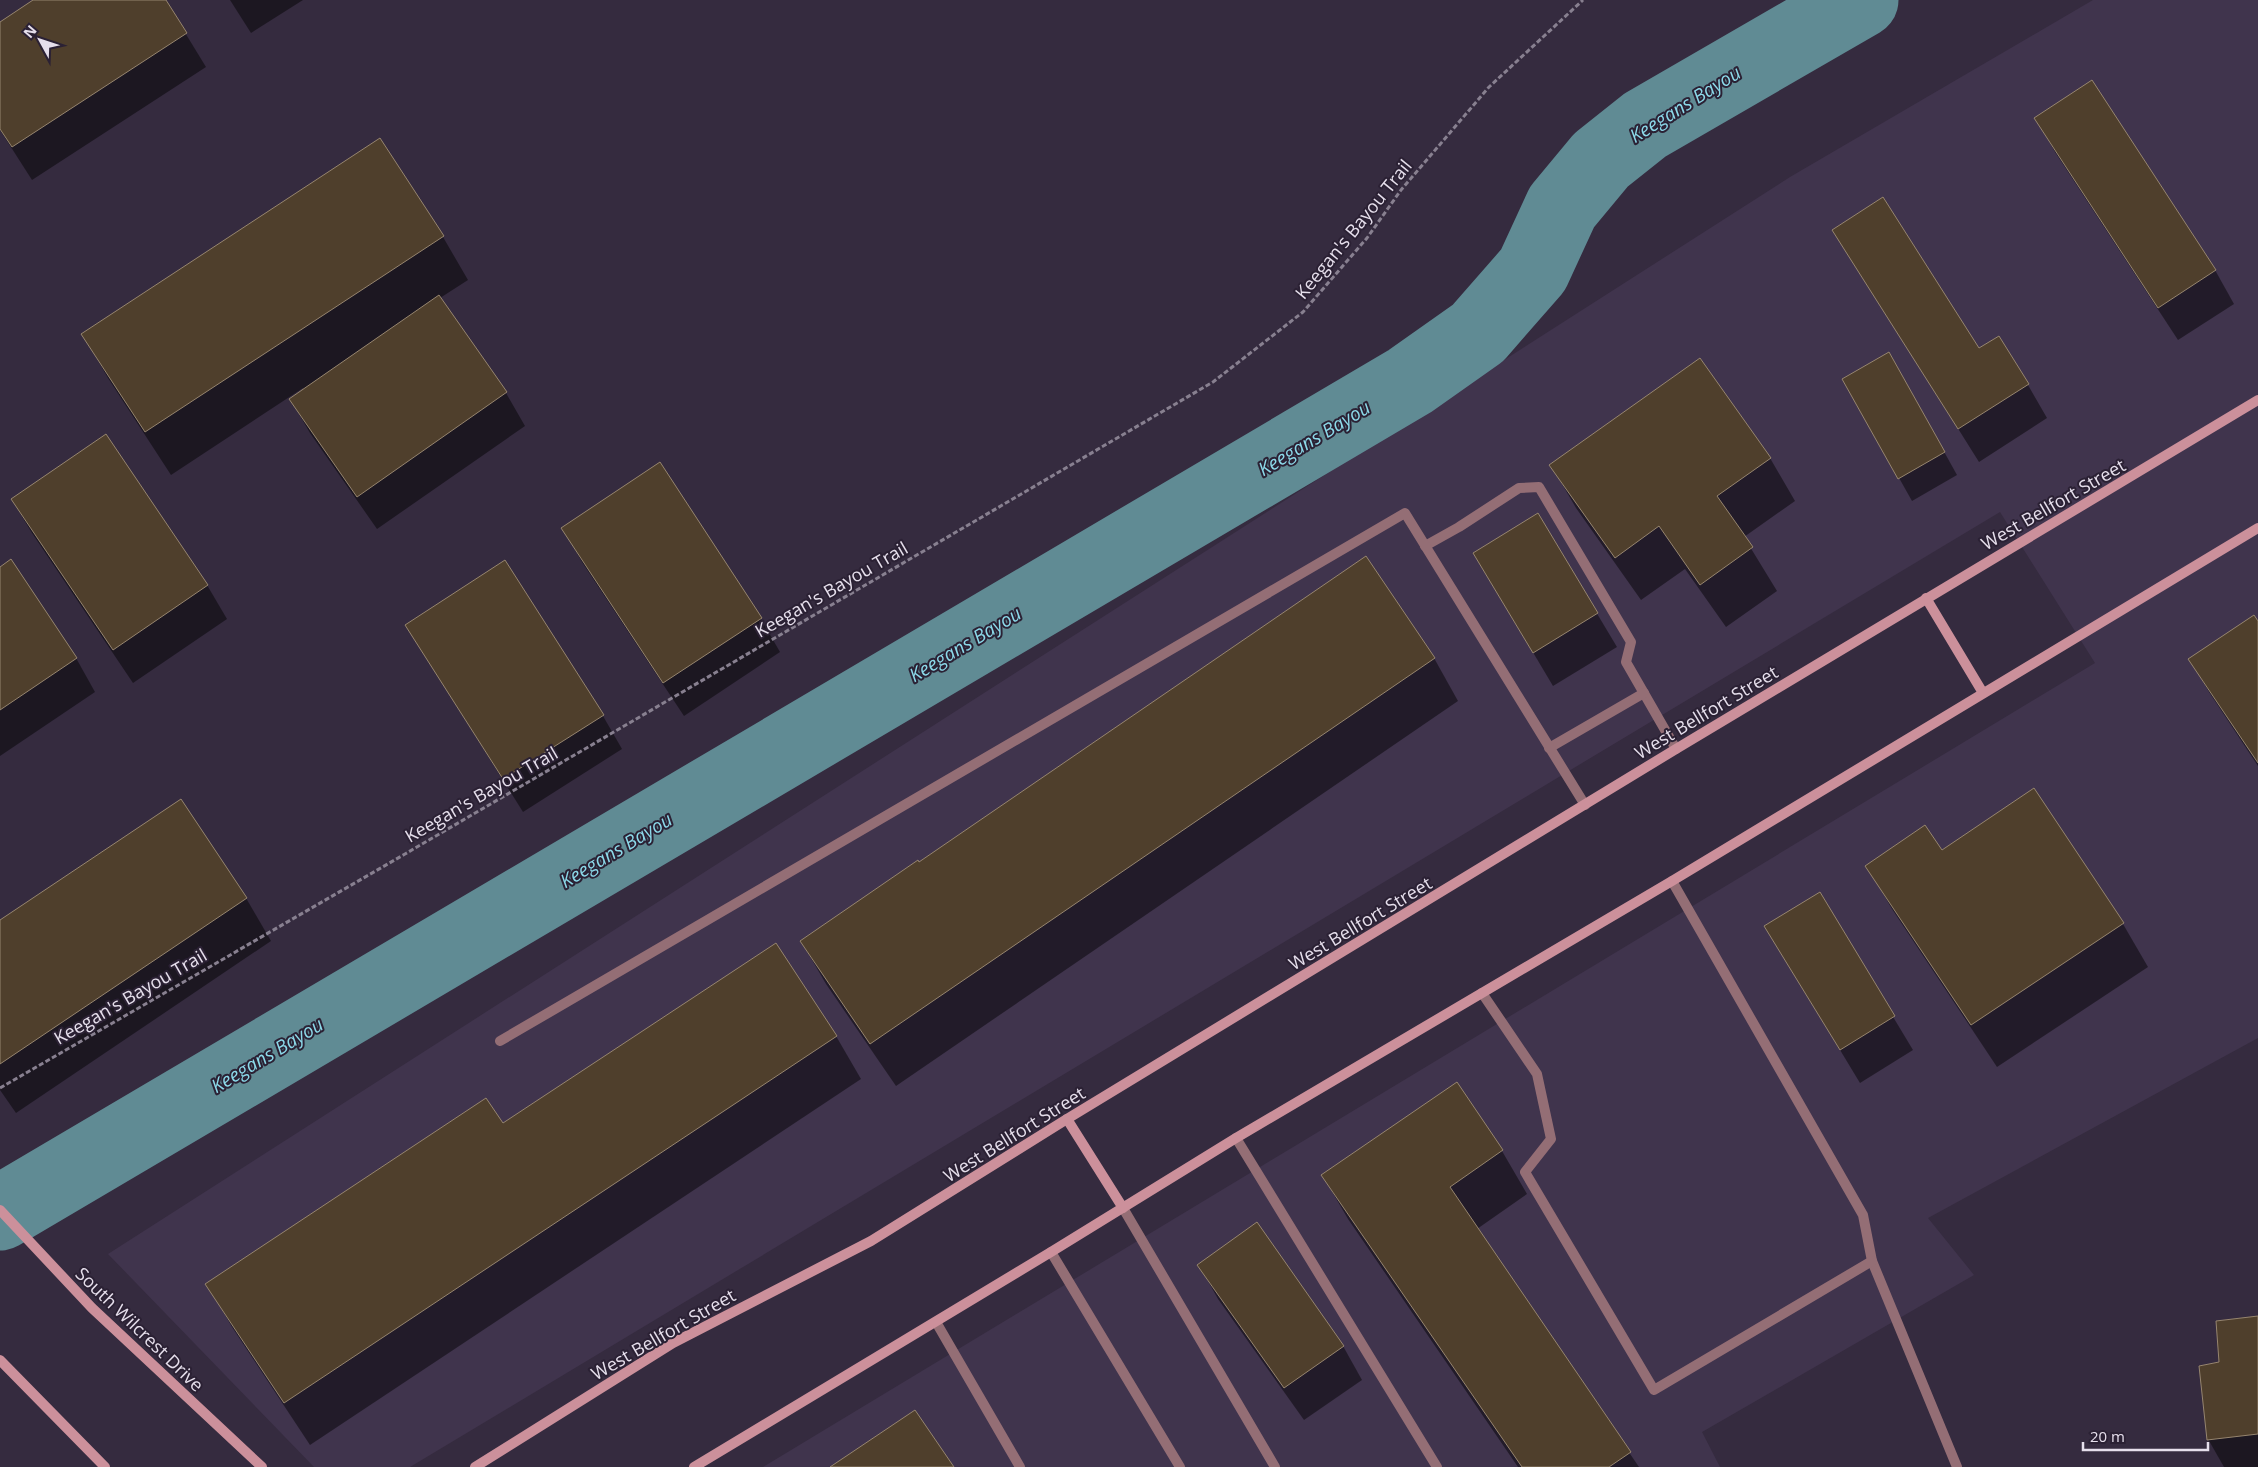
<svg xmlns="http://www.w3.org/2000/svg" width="2258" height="1467" viewBox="0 0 2258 1467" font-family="'Open Sans',sans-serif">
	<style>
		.built { fill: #40344d }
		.shadow { fill: #0007 }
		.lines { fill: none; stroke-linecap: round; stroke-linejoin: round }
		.river { stroke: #608b94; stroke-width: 75 }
		.building { fill: #4f3f2c; stroke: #96856f }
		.path { stroke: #888090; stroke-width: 3; stroke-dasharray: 5 2.5; stroke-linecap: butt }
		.lane { stroke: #946e75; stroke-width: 10 }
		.secondary { stroke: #cc909b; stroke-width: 10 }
		.labels { text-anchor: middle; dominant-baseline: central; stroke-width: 4; stroke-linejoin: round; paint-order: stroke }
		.street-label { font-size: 18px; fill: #e6dfec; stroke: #2b2134 }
		.water-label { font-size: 19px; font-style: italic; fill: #8cd9e9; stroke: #2b2134 }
	</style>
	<rect width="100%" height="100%" fill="#352b3f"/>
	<polygon class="built" points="2093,0 2258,0 2258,1038 1928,1218 1974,1275 1702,1432 1720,1467 763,1467 2095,663 2000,512 410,1467 314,1467 108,1254 1790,177"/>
	<g class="shadow">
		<polygon points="36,0 165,0 206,67 32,180 0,130 0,23"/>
		<polygon points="230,0 303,0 251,33"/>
		<polygon points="2036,119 2215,270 2234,304 2178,340 2055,152"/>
		<polygon points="380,139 443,237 468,280 440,298 506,393 525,426 377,529 310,433 291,400 304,390 303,388 171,475 108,378 83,335"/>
		<polygon points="1834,231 1979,350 2028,385 2047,418 1979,462"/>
		<polygon points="1902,376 1957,475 1912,501 1844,380"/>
		<polygon points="1770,458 1795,501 1744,537 1777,591 1726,627 1685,569 1641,600 1576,508 1551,465"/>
		<polygon points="659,464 761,619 780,652 684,716 582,562 563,528"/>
		<polygon points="12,500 207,585 227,619 133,683 32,533"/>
		<polygon points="1538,515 1617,647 1553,686 1494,587"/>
		<polygon points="0,568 76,658 95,692 0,756"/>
		<polygon points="2258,623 2258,766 2209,692 2190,659"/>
		<polygon points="406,625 603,716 622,749 523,812"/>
		<polygon points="1434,658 1458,701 896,1086 826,984 801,941 919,864"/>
		<polygon points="1941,852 2123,924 2148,967 1997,1067 1892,909 1867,866"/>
		<polygon points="1819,894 1913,1050 1860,1083 1785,959"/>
		<polygon points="246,898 271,941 16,1113 0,1090 0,921"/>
		<polygon points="836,1036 861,1079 310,1445 232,1327 207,1284"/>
		<polygon points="1456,1084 1502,1151 1527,1194 1477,1229 1639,1467 1518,1467 1348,1219 1323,1176"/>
		<polygon points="1199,1265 1343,1346 1362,1380 1304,1420 1218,1299"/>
		<polygon points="2258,1317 2258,1467 2224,1467 2208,1439 2220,1363"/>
	</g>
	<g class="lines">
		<polyline class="river" points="0,1213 1410,381 1478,333 1533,270 1562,207 1601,160 1645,125 1861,0"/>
	</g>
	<g class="building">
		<polygon points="33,0 166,0 187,33 12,147 0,129 0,22"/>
		<polygon points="2092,80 2216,270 2158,308 2034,118"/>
		<polygon points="380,138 444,236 145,432 81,334"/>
		<polygon points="1883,197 1979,348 1999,336 2029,384 1958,429 1832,230"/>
		<polygon points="439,295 507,392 357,497 289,399"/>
		<polygon points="1889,352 1945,452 1898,479 1842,379"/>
		<polygon points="1700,358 1771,458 1717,496 1753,547 1700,585 1659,526 1615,558 1549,465"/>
		<polygon points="106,434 208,585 113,650 11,499"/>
		<polygon points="660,462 762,618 663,683 561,528"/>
		<polygon points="1538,513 1598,613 1533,653 1473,553"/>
		<polygon points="1366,556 1435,658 870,1044 800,941 918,860 919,862"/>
		<polygon points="11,559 77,658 0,710 0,567"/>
		<polygon points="505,560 604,715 503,779 405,625"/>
		<polygon points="2254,615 2258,621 2258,763 2188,659"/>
		<polygon points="2034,788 2124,923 1971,1025 1865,866 1925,825 1942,850"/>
		<polygon points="181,799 247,898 0,1064 0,920"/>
		<polygon points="1820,892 1895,1016 1840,1050 1764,926"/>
		<polygon points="776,943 837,1036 284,1403 205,1284 486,1098 503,1123"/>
		<polygon points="1457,1082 1503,1150 1450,1187 1631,1452 1609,1467 1522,1467 1321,1175"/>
		<polygon points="1257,1222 1344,1346 1284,1388 1197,1265"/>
		<polygon points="2258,1316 2258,1434 2207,1440 2199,1366 2219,1362 2216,1321"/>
		<polygon points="915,1410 954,1467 830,1467"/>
	</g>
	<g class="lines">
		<polyline class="path" points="0,1088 405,854 1213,382 1303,312 1367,238 1401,190 1489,87 1583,0"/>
		<g class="lane">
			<polyline points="1425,546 1459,527 1519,488 1539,487 1631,642 1626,662 1676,749"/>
			<polyline points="1549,748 1644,693"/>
			<polyline points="1672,881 1863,1215 1872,1261 1957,1467"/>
			<polyline points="1482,993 1537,1074 1551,1139 1525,1172 1654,1390 1872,1261"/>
			<polyline points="500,1041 1405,513 1585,805"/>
			<polyline points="1236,1138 1437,1467"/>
			<polyline points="1123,1208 1275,1467"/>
			<polyline points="1051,1252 1180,1467"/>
			<polyline points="936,1322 1020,1467"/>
		</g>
		<g class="secondary">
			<polyline points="1926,598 1983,693"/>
			<polyline points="1067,1119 1123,1208"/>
			<polyline points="0,1210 92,1308 262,1467"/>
			<polyline points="0,1360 105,1467"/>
			<polyline points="475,1467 673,1343 871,1241 1067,1119 1676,749 2258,400"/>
			<polyline points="694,1467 1051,1252 1236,1138 1672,881 2258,528"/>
		</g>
	</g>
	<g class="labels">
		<g class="street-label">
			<text transform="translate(1353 229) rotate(-51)">Keegan's Bayou Trail</text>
			<text transform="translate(2053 504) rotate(-30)">West Bellfort Street</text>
			<text transform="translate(831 589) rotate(-30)">Keegan's Bayou Trail</text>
			<text transform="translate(1706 712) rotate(-31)">West Bellfort Street</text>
			<text transform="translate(481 794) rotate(-30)">Keegan's Bayou Trail</text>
			<text transform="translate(1360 923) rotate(-31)">West Bellfort Street</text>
			<text transform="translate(130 996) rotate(-30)">Keegan's Bayou Trail</text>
			<text transform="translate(1014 1134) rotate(-32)">West Bellfort Street</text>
			<text transform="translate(140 1329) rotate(44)">South Wilcrest Drive</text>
			<text transform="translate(663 1334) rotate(-30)">West Bellfort Street</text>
		</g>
		<g class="water-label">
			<text transform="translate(1685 104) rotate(-32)">Keegans Bayou</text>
			<text transform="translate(1314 438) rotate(-31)">Keegans Bayou</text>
			<text transform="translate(965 644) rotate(-31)">Keegans Bayou</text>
			<text transform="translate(616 850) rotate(-31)">Keegans Bayou</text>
			<text transform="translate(267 1055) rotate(-31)">Keegans Bayou</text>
		</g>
	</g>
	<g transform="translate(40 40) rotate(310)" stroke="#2b2134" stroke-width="4" paint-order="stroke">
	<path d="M0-4L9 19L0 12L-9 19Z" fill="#e6dfec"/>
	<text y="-8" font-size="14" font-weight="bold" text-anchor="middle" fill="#e6dfec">N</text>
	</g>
	<path d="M2083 1442v8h125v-8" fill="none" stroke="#e6dfec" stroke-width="2.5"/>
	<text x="2090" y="1442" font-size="15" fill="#e6dfec" stroke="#2b2134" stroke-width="4" paint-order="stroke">20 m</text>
</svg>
